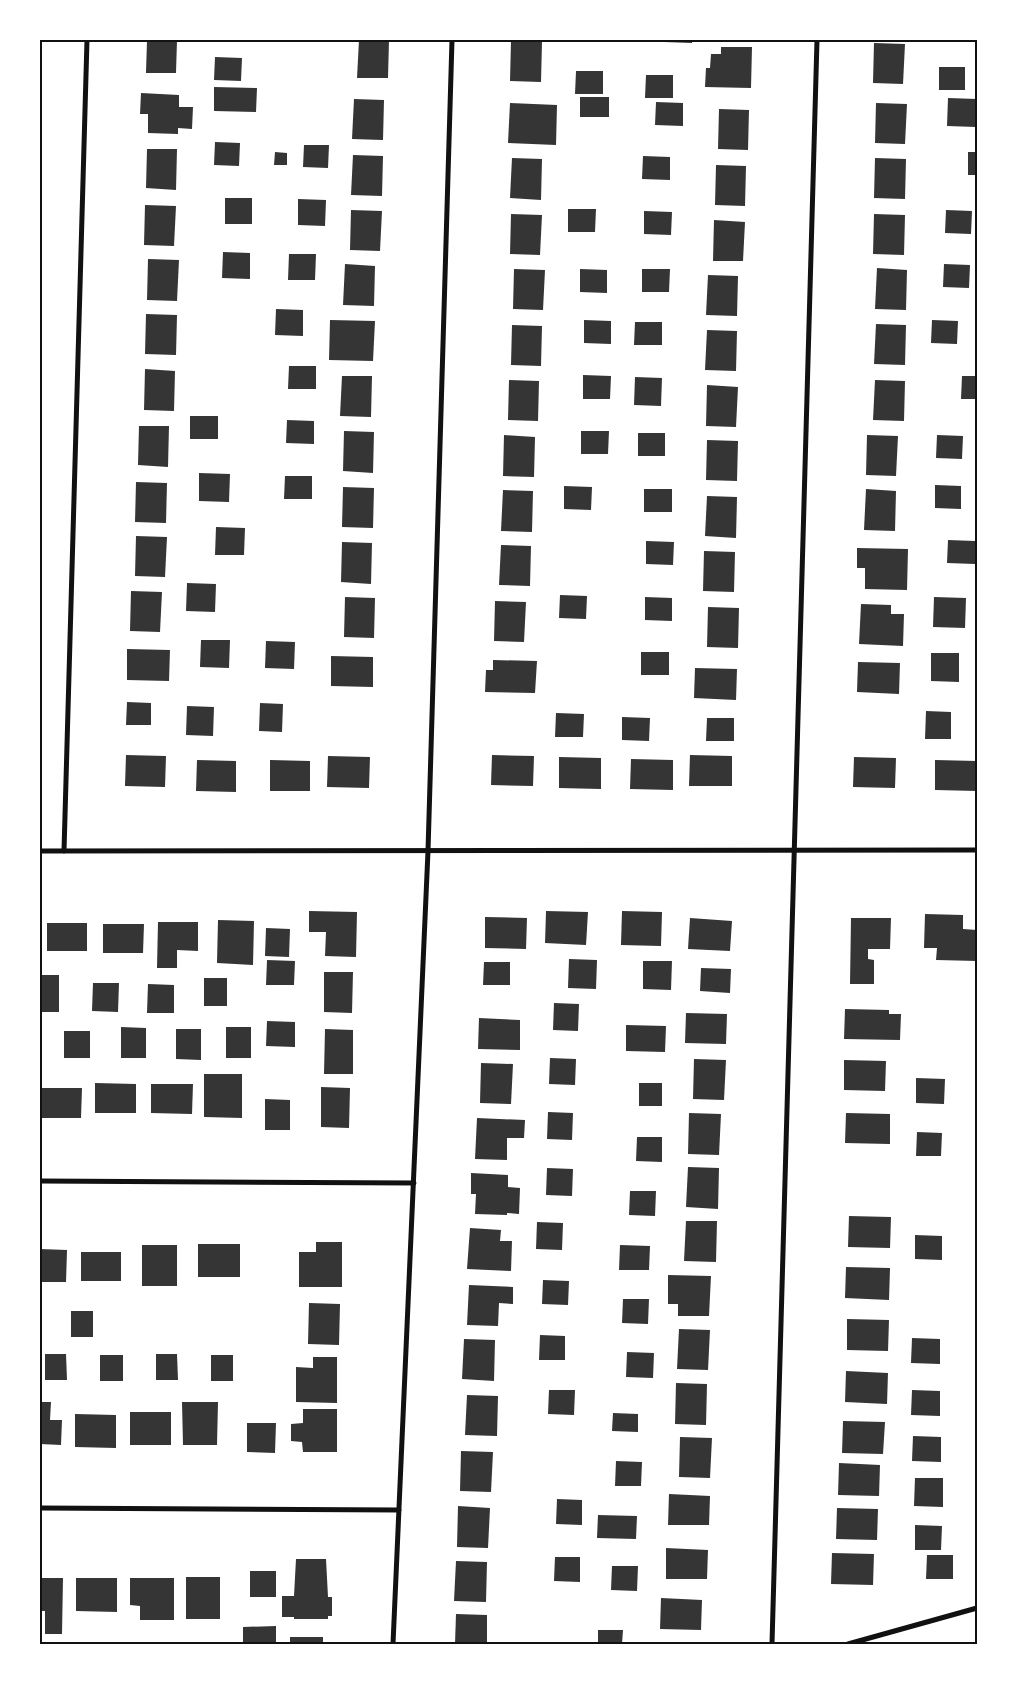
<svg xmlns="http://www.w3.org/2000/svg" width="1017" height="1684" viewBox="0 0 1017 1684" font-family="'IBM Plex Sans',sans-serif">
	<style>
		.building { fill: #353535 }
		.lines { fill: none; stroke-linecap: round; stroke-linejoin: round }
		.minor { stroke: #111; stroke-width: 5 }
		.neatline { fill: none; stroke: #111; stroke-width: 2 }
	</style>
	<rect width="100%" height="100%" fill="#fff"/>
	<g class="building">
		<polygon points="147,40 177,40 176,73 146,73"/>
		<polygon points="359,40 389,40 388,78 357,78"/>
		<polygon points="664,40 692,40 692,43 664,42"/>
		<polygon points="511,41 542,42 541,82 510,81"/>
		<polygon points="874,43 905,44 903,84 873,83"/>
		<polygon points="721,47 752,47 751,88 705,87 706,68 710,68 711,54 721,54"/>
		<polygon points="215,57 242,58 241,81 214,80"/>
		<rect x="939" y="67" width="26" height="23"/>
		<polygon points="576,71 603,71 603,94 575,94"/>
		<polygon points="646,75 673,75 673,98 645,98"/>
		<polygon points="214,87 257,88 256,112 214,111"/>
		<polygon points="141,93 179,95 179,107 193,107 192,129 178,128 178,134 148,133 148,114 140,114"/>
		<rect x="580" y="97" width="29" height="20"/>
		<polygon points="948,98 977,99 976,127 947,126"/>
		<polygon points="354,99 384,100 383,140 352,139"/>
		<polygon points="656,102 683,103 683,126 655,125"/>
		<polygon points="510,103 557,105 556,145 508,143"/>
		<polygon points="876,103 907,104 905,144 875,143"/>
		<polygon points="719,109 749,110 748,150 718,149"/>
		<polygon points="215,142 240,143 239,166 214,165"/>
		<polygon points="304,145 329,145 328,168 303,167"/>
		<polygon points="147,149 177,149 176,190 146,188"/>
		<polygon points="275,152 287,153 287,165 274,165"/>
		<rect x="968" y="152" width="9" height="23"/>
		<polygon points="353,155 383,156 382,196 351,195"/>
		<polygon points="643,156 670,157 670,180 642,179"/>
		<polygon points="512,158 542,159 541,200 510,198"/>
		<polygon points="875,158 906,159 905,199 874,198"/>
		<polygon points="716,165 746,166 745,206 715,205"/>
		<rect x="225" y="198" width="27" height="26"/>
		<polygon points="298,199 326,200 325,226 298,225"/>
		<polygon points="145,205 176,206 174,246 144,245"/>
		<polygon points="568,209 596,209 595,232 568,232"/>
		<polygon points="351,210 382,211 380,251 350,250"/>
		<polygon points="946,210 972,211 971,234 945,233"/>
		<polygon points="644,211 672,212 671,235 644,234"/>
		<polygon points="511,214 542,215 540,255 510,254"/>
		<polygon points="874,214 905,215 904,255 873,254"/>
		<polygon points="714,220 745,222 743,261 713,261"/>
		<polygon points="223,252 250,253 250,279 222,278"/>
		<polygon points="289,254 316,254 315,280 288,280"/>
		<polygon points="148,259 179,260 177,301 147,300"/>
		<polygon points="345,264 375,266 374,306 343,305"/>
		<polygon points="944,264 970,265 969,288 943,287"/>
		<polygon points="877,268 907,270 906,310 875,309"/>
		<polygon points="514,269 545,270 543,310 513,309"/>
		<polygon points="580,269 607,270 607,293 580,292"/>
		<polygon points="642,269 670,269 669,292 642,292"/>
		<polygon points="708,275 738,276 737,316 706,315"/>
		<polygon points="276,309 303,310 303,336 275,335"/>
		<polygon points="146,314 177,315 176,355 145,354"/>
		<polygon points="330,320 375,321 373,361 329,360"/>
		<polygon points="584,320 611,321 611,344 584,343"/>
		<polygon points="932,320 958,321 957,344 931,343"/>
		<polygon points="635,322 662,322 662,345 634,345"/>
		<polygon points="876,324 906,325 905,365 874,364"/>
		<polygon points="512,325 542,326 541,366 511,365"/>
		<polygon points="707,330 737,331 736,371 705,370"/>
		<polygon points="289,366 316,366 316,389 288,389"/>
		<polygon points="145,369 175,371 174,411 144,410"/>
		<polygon points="583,375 611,376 610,399 583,399"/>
		<polygon points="342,376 372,376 371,417 340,416"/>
		<polygon points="962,376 977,376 977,399 961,399"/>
		<polygon points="635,377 662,378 661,406 634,405"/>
		<polygon points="509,380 539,381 538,421 508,420"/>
		<polygon points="875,380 905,381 904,421 873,420"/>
		<polygon points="707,385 738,387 736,427 706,426"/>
		<rect x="190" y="416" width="28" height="23"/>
		<polygon points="287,420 314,421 314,444 286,443"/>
		<polygon points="139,426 169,426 168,467 138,465"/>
		<polygon points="344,431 374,432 373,473 343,471"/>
		<polygon points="581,431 609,431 608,454 581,454"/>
		<rect x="638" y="433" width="27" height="23"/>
		<polygon points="504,435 535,437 534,477 503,476"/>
		<polygon points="867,435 898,436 896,476 866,475"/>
		<polygon points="937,435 963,436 962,459 936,458"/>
		<polygon points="707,440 738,441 737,481 706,480"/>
		<polygon points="199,473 230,474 229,502 199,501"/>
		<polygon points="285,476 312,476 312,499 284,499"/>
		<polygon points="136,482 167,483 166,523 135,522"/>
		<polygon points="935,485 961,486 961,509 935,508"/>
		<polygon points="564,486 592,487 591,510 564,509"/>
		<polygon points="343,487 374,488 373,528 342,527"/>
		<rect x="644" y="489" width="28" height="23"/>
		<polygon points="866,489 896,491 895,531 864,530"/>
		<polygon points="503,490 533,491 532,532 501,531"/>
		<polygon points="707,496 737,497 736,538 705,536"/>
		<polygon points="216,527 245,528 244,555 215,555"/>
		<polygon points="136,536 167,537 165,577 135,576"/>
		<polygon points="948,540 975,541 975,564 947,563"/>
		<polygon points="646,541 674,542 673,565 646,564"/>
		<polygon points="342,542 372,543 371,584 341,582"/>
		<polygon points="501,545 531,546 530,586 499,585"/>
		<polygon points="857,548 908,549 907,590 865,589 865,568 857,568"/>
		<polygon points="704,551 735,552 734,592 703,591"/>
		<polygon points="187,583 216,584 215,612 186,611"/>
		<polygon points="131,591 162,592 160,632 130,631"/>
		<polygon points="560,595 587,596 586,619 559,618"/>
		<polygon points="345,597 375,598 374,638 344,637"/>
		<polygon points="645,597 672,598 672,621 645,620"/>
		<polygon points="934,597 966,598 965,628 933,627"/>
		<polygon points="495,601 526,602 524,642 494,641"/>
		<polygon points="861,604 891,605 891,614 904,614 903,646 859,644"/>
		<polygon points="708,607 739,608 738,648 707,647"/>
		<polygon points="201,640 230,640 229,668 200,667"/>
		<polygon points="266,641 295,642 294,669 265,668"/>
		<polygon points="127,649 170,650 169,681 127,680"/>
		<rect x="641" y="652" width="28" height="23"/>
		<polygon points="931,653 959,653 959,682 931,681"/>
		<polygon points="331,656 373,657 373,687 331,686"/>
		<polygon points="493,660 537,661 535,693 485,692 486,670 493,670"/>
		<polygon points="858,662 900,663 899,694 857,692"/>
		<polygon points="695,668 737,669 736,700 694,698"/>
		<polygon points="127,702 151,703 151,725 126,725"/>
		<polygon points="260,703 283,704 282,732 259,731"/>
		<polygon points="187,706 214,707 213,736 186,735"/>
		<polygon points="926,711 951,712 951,739 925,739"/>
		<polygon points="556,713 584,714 583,737 555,737"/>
		<polygon points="622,717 650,718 649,741 622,740"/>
		<polygon points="707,718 734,718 734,741 706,741"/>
		<polygon points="126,755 166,756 165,787 125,786"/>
		<polygon points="492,755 534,756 533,786 491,785"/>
		<polygon points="690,755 732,756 732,786 689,786"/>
		<polygon points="328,756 370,757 369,788 327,787"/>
		<polygon points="559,757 601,758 601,789 559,788"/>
		<polygon points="854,757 896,758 895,788 853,787"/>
		<polygon points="631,759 673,760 673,790 630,789"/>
		<polygon points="197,760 236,761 236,792 196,791"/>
		<polygon points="270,760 310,761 310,791 270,791"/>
		<polygon points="935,760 977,761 977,791 935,790"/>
		<polygon points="309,911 357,912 356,957 325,956 326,932 309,932"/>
		<polygon points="546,911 588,912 586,945 545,943"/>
		<polygon points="622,911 662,912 661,946 621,945"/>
		<polygon points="925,914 963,915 963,929 977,930 977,961 936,960 937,948 924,948"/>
		<polygon points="485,917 527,918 526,949 485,948"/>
		<polygon points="690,918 732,921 730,951 688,949"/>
		<polygon points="851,918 891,918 890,949 868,949 868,959 874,960 874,984 850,984"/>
		<polygon points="218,920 254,921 253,965 217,963"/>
		<polygon points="158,922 198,922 198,951 177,950 177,968 157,968"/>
		<rect x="47" y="923" width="40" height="28"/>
		<polygon points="103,924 144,924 143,953 103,953"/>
		<polygon points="266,928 290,929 289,957 265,956"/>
		<polygon points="569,959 597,960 596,989 568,988"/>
		<polygon points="267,960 295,961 294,985 266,985"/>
		<polygon points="643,961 672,961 671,990 643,989"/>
		<polygon points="484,962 510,962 510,985 483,985"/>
		<polygon points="701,968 731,969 730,993 700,991"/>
		<polygon points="324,972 353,972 352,1013 324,1012"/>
		<rect x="40" y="975" width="19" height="37"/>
		<rect x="204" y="978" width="23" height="28"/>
		<polygon points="93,983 119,983 118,1012 92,1011"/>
		<polygon points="148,984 174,985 174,1013 147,1013"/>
		<polygon points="554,1003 579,1004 578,1031 553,1030"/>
		<polygon points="845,1009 889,1010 889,1014 901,1014 900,1040 844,1039"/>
		<polygon points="686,1013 727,1014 726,1044 685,1043"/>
		<polygon points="479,1018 520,1020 520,1050 478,1049"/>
		<polygon points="267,1021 295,1022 295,1047 266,1046"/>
		<polygon points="626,1025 666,1026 665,1052 626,1051"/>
		<polygon points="121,1027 146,1028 146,1058 121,1058"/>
		<rect x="226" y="1027" width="25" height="31"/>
		<polygon points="176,1029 201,1029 201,1060 176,1059"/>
		<polygon points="325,1029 353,1030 353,1074 324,1074"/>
		<rect x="64" y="1031" width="26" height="27"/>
		<polygon points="550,1058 576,1059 575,1085 549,1084"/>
		<polygon points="694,1059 726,1060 724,1100 693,1099"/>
		<polygon points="844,1060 886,1061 885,1091 844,1090"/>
		<polygon points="481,1063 513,1064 511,1104 480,1103"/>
		<polygon points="204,1074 242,1074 242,1118 204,1117"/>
		<polygon points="916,1078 945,1079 944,1104 916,1103"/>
		<polygon points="95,1083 136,1084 136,1113 95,1113"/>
		<rect x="639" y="1083" width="23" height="23"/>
		<polygon points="151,1084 193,1084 192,1114 151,1113"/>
		<polygon points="321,1087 350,1088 349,1128 321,1127"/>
		<polygon points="40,1088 82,1088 81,1118 40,1118"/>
		<polygon points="265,1099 290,1100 290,1130 265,1130"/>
		<polygon points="548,1112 573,1113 572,1140 547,1139"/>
		<polygon points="689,1113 721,1114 719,1155 688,1154"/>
		<polygon points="846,1113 890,1114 890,1144 845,1143"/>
		<polygon points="477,1118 525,1120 524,1138 507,1138 507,1160 475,1159"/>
		<polygon points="917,1132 942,1133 941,1156 916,1156"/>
		<polygon points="637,1137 662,1137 662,1162 636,1161"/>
		<polygon points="688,1167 719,1168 718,1209 686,1207"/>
		<polygon points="547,1168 573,1169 572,1196 546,1195"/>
		<polygon points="471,1173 508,1175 508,1187 520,1188 519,1214 507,1213 507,1215 475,1214 476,1194 471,1194"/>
		<polygon points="630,1191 656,1191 655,1216 629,1215"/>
		<polygon points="849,1216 891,1217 890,1248 848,1247"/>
		<polygon points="686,1221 717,1221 716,1262 684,1261"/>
		<polygon points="537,1222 563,1223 562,1250 536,1249"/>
		<polygon points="470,1228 501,1230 500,1241 512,1241 511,1271 467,1269"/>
		<polygon points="915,1235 942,1236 942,1260 915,1259"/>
		<polygon points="316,1242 342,1242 342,1287 299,1287 299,1252 316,1252"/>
		<rect x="198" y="1244" width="42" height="33"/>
		<rect x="142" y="1245" width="35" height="41"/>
		<polygon points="620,1245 650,1246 649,1270 619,1270"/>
		<polygon points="40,1249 67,1250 66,1282 40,1282"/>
		<rect x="81" y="1252" width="40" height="29"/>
		<polygon points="846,1267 890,1268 889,1300 845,1298"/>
		<polygon points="668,1275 711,1276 709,1316 678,1316 678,1304 668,1304"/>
		<polygon points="543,1280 569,1281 568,1305 542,1304"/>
		<polygon points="469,1285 513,1287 513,1304 499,1303 498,1326 467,1325"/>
		<polygon points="623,1299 649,1299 648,1324 622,1323"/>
		<polygon points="309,1303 340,1304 339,1345 308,1344"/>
		<rect x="71" y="1311" width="22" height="26"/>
		<polygon points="847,1319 889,1320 888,1351 847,1350"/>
		<polygon points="679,1329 710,1330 708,1370 677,1369"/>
		<polygon points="540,1335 565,1336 565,1360 539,1360"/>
		<polygon points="912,1338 940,1339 940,1364 911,1363"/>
		<polygon points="464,1339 495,1340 494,1381 462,1379"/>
		<polygon points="627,1352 654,1353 653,1378 626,1377"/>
		<polygon points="45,1354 66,1354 67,1380 45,1380"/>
		<polygon points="156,1354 177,1354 178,1380 156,1380"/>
		<rect x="100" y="1355" width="23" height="26"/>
		<rect x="211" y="1355" width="22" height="26"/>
		<polygon points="313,1357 337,1357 337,1403 296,1402 296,1367 313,1368"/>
		<polygon points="846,1371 888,1373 887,1404 845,1402"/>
		<polygon points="676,1383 707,1384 706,1425 675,1424"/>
		<polygon points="549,1390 575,1390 574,1415 548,1414"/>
		<polygon points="912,1390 940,1391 940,1416 911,1415"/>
		<polygon points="467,1395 498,1396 497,1436 465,1435"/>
		<polygon points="40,1402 51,1402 50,1420 62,1420 61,1445 40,1444"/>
		<polygon points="182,1402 218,1402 217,1445 183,1445"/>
		<polygon points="303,1409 337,1409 337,1452 303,1452 302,1442 291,1441 291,1424 303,1423"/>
		<rect x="130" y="1412" width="41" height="33"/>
		<polygon points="613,1413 638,1414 638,1432 612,1431"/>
		<polygon points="75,1414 116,1415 116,1448 75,1447"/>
		<polygon points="843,1421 885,1422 883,1454 842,1453"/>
		<polygon points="247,1423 276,1423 275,1453 247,1452"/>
		<polygon points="913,1436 941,1437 941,1462 912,1461"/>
		<polygon points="680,1437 712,1438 710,1478 679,1477"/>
		<polygon points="461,1451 493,1452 491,1492 460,1491"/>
		<polygon points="616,1461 642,1462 641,1486 615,1486"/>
		<polygon points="839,1463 880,1465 879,1496 838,1495"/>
		<polygon points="915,1478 943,1478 943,1507 914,1506"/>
		<polygon points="669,1494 710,1496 709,1525 668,1525"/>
		<polygon points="557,1499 582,1500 582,1525 556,1524"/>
		<polygon points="458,1506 490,1508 488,1548 457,1547"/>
		<polygon points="837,1508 878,1509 877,1540 836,1539"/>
		<polygon points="598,1515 637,1516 636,1539 597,1538"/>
		<polygon points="915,1525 942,1526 941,1550 915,1550"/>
		<polygon points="666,1548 708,1550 707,1579 666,1579"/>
		<polygon points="832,1553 874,1554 873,1585 831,1584"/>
		<polygon points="927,1555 953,1555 953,1579 926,1579"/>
		<polygon points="555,1557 580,1557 580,1582 554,1581"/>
		<polygon points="296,1559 326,1559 328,1597 332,1597 332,1616 328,1616 328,1619 294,1619 294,1617 282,1617 282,1596 294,1596"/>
		<polygon points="456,1561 487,1562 486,1602 454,1601"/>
		<polygon points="612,1566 638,1566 637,1591 611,1590"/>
		<rect x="250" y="1571" width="26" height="26"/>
		<rect x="186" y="1577" width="34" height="42"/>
		<polygon points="40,1578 63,1578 62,1634 45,1634 45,1611 40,1611"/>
		<polygon points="76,1578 117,1578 117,1612 76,1611"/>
		<polygon points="130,1578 174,1578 174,1620 140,1620 140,1606 130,1605"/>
		<polygon points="661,1598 702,1600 701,1630 660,1629"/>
		<polygon points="456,1614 487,1615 487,1644 455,1644"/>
		<polygon points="276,1626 276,1644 243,1644 243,1627"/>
		<polygon points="598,1630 623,1630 622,1644 598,1644"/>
		<rect x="290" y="1637" width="33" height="7"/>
	</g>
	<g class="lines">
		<g class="minor">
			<polyline points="40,851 977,850"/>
			<polyline points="64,851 87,40"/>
			<polyline points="40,1181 414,1183"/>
			<polyline points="40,1508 399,1510"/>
			<polyline points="393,1644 428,851 452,40"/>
			<polyline points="772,1644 817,40"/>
			<polyline points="848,1644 977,1608"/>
		</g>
	</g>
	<rect width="1017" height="1684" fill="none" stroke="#ffffff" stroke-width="82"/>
	<rect x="41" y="41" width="935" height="1602" class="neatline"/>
</svg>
